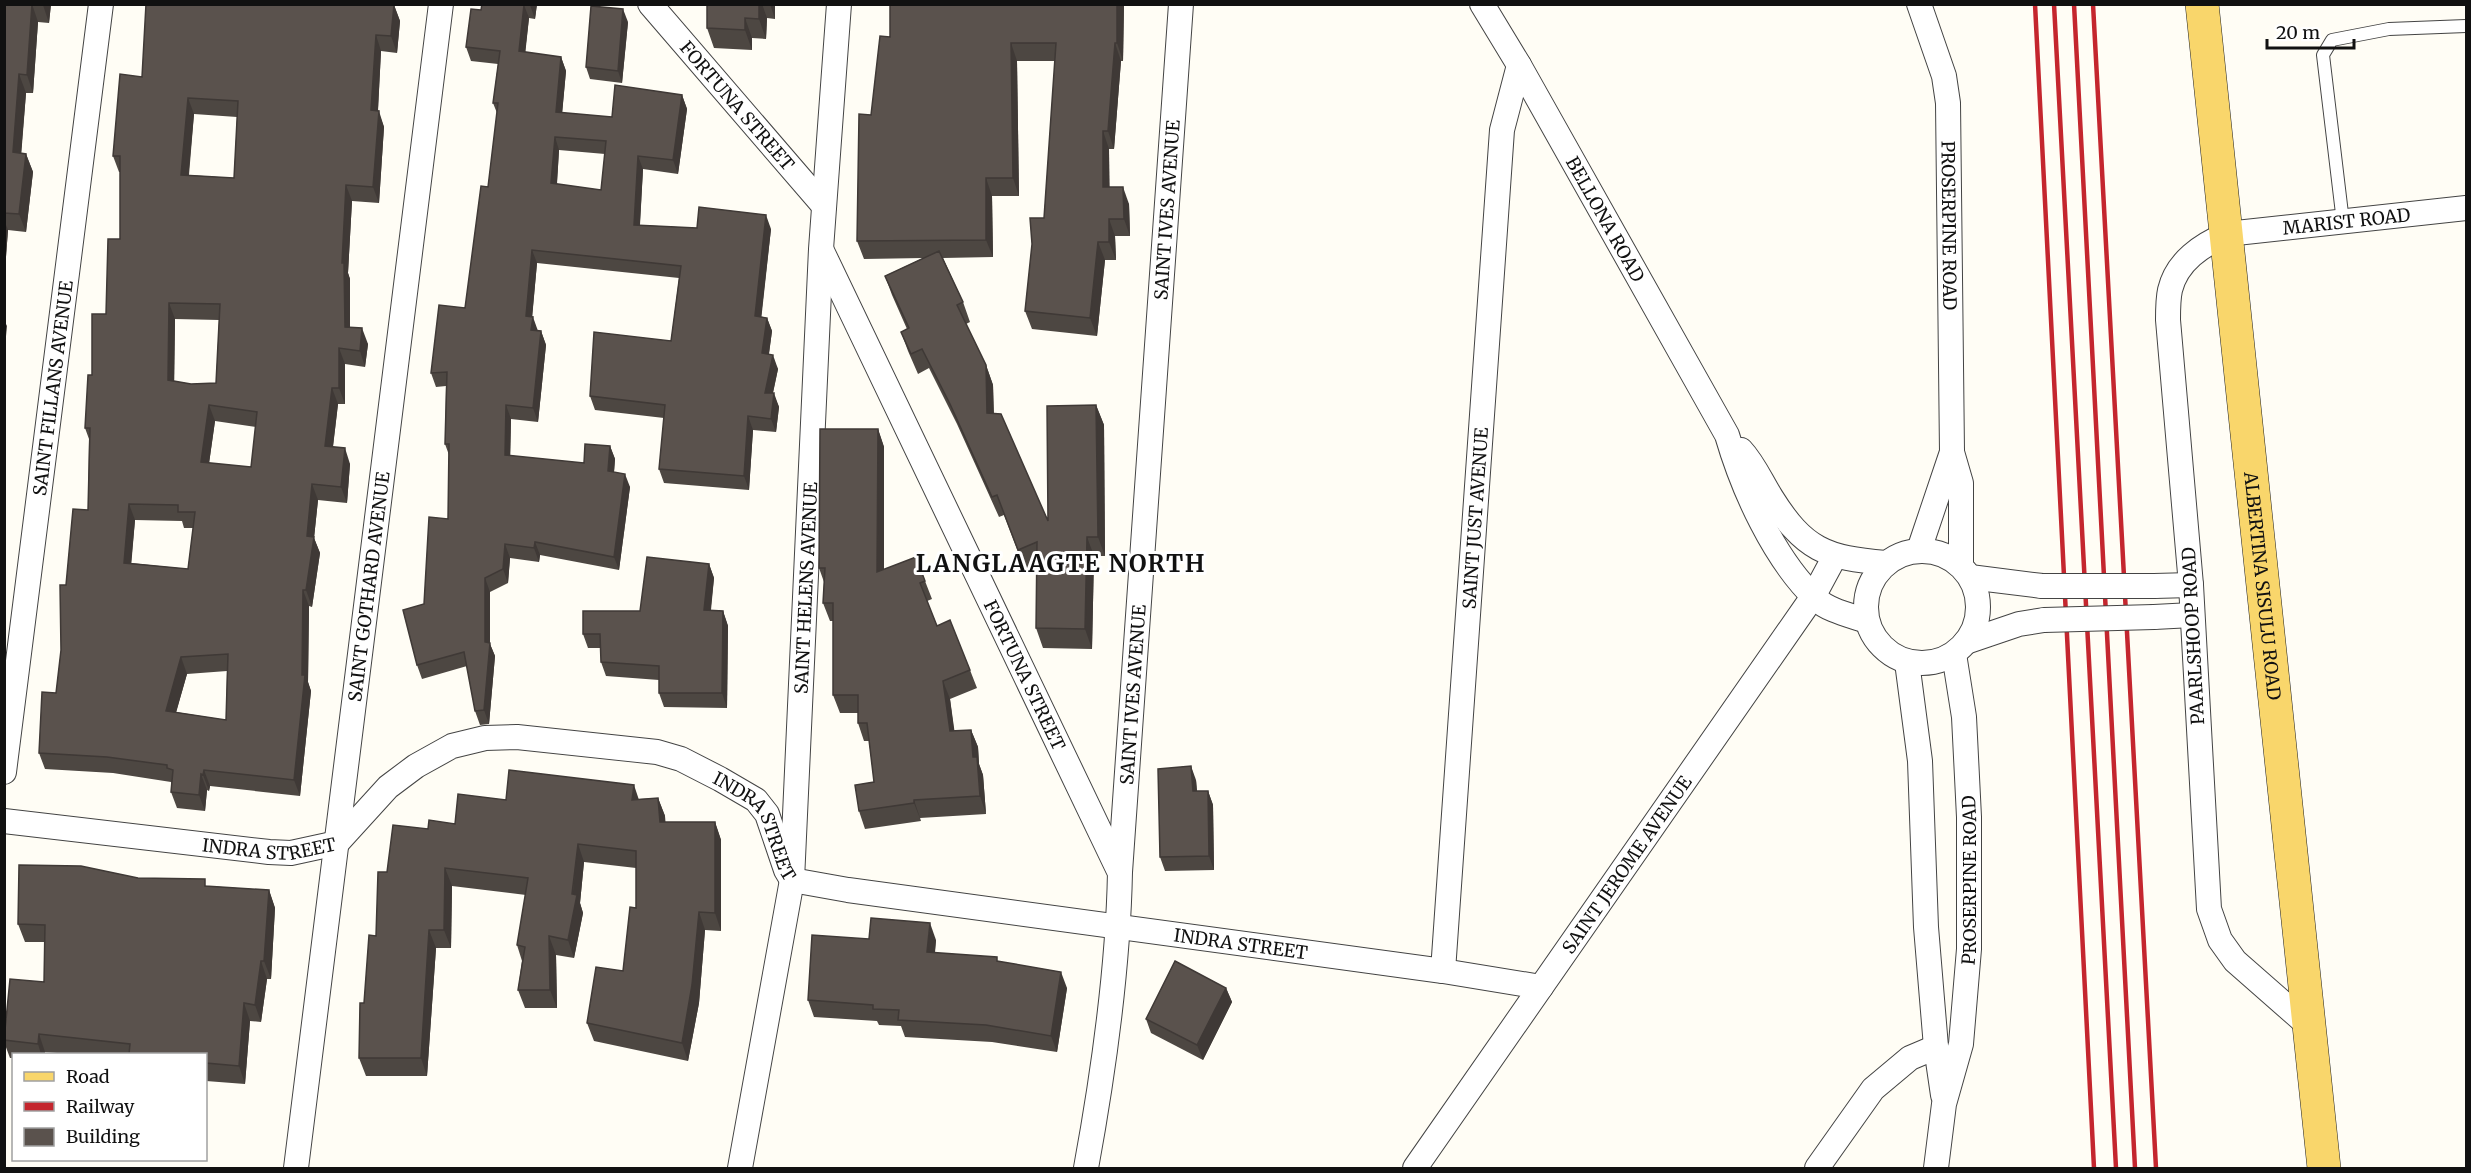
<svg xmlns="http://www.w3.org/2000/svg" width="2471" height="1173" viewBox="0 0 2471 1173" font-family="Merriweather,serif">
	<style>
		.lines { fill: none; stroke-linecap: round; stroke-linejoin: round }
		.lane-casing { stroke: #444; stroke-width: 14 }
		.street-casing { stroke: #444; stroke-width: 26 }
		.primary-casing { stroke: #222; stroke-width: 34 }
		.lane { stroke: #fff; stroke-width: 12 }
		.street { stroke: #fff; stroke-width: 24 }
		.primary { stroke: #f9d66b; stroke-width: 33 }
		.rail { stroke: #c4262e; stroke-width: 4.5 }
		.street-bridge-casing { stroke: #444; stroke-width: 26; stroke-linecap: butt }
		.street-bridge { stroke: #fff; stroke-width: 24 }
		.wall { fill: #4d4742; fill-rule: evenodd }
		.shaded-wall { fill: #3f3936 }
		.building { fill: #5a524d; stroke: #3f3936; stroke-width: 1.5; fill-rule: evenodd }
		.labels { text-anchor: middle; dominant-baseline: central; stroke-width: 6; stroke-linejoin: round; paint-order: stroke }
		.street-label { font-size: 18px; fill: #111; stroke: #fff }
		.district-label { font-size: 24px; font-weight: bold; letter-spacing: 1.5px; fill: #111; stroke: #fff }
	</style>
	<rect width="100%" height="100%" fill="#fffdf5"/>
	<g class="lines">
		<defs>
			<polyline id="lane" points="2343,222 2323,55 2332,40 2389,29 2466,26"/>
			<g id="street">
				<path id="s1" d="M650,4L824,206"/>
				<path id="s2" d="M1482,4L1519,65L1727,435C1743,490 1774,559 1816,599C1829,611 1850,615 1867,621"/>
				<path id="s3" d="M1919,4L1944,76L1948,103L1952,452L1919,550"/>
				<path id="s4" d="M822,251L1118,869"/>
				<path d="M1741,450C1754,464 1761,481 1771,497C1804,550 1826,558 1886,563"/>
				<polyline points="1952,452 1961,483 1961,566"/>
				<circle cx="1922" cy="607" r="56"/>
				<polyline points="1970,577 2042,586"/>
				<polyline points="2154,586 2191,585"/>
				<polyline points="2154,617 2192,615"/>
				<polyline points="1966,642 2019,624 2044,620"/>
				<polyline points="1907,662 1920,761 1926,927 1936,1047 1943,1095"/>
				<path id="s5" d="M4,772L101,4"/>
				<path id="s6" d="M4,821L269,852L291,853L337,843L388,787L416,766L452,746L485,738L517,737L657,752L681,759L720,779L756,800L767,814L786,870L792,880L848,890L1443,971L1541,987"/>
				<path id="s7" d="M1443,971L1502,130L1519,65"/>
				<path id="s8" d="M2309,1026L2235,961L2220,940L2209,909L2191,585L2168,320C2168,310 2168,299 2170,290C2177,261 2202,245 2227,234L2466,208"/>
				<path id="s9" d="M296,1168L441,4"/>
				<path id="s10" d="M740,1168L792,880L821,249L839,4"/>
				<path id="s11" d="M1086,1168C1104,1070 1118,972 1120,872L1181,4"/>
				<path id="s12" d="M1415,1168L1814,595L1835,556"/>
				<polyline points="1817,1168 1873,1089 1910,1058 1936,1047"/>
				<path id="s13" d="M1936,1168L1944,1104L1961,1044L1969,949V817L1964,717L1954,654"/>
			</g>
			<g id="primary">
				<path id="s14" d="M2202,4L2324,1168"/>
			</g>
		</defs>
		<use href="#lane" class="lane-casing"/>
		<use href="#street" class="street-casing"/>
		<use href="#primary" class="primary-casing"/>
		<use href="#lane" class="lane"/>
		<use href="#street" class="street"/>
		<use href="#primary" class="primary"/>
		<g class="rail">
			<polyline points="2035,4 2094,1168"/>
			<polyline points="2054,4 2116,1168"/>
			<polyline points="2074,4 2135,1168"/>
			<polyline points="2093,4 2156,1168"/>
		</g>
		<defs>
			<g id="street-bridge">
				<polyline points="2042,586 2154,586"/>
				<polyline points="2044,620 2154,617"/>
			</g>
		</defs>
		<use href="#street-bridge" class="street-bridge-casing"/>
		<use href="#street-bridge" class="street-bridge"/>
	</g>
	<g class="wall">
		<polygon points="4,4 51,4 49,23 38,22 33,93 26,93 21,153 26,154 33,172 26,232 8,230 4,283"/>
		<path d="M482,4H537L535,19L529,18L525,52L561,57L566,71L562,113L612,117L682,95L687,109L678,174L643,169L640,225L697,228L771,229L761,317L767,318L772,331L769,354L778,369L773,393L779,407L776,432L753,430L749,490L664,483L659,469L664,418L595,410L590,396L671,341L679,278L537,263L532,317L537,331H541L546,345L538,422L511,419L510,456L584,463L610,446L615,459L614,472L630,487L619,570L540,555L539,562L510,558L508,583L490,592V644L495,656L489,724L480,725L475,711L467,666L422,679L417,665L424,604L448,519L449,455L445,444L446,386L436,387L431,373L465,308L488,187L497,113L493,103L498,64L471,61L466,47L481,10ZM559,150L605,154L601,190L557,184Z"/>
		<polygon points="695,4 775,4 775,19 767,18 766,39 752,38 752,50 714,48 707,28 707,6"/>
		<polygon points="890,4 1124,4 1123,61 1121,61 1114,149 1109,149 1109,187 1129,204 1130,236 1115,236 1116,260 1105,260 1097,336 1032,329 1025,311 1044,218 1055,61 1017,61 1019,196 992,196 993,257 943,258 963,302 970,322 966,324 986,365 993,385 994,414 1048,521 1096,405 1104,425 1105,556 1094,556 1092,649 1043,648 1036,628 1037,565 1025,570 1004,515 999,517 957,424 929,368 918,374 908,351 901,332 907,329 892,295 885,276 923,258 864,259 857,241 871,115 890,37"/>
		<path d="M394,5L400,21L397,53L381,51L378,111L384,127L379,203L352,201L348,273L350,279V327L368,344L365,367L345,364V404H338L333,447L350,464L347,503L318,500L314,538L320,553L312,607L309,606L308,682L311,691L300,796L210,786L209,791L207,790L205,811L177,808L171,792L172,784L171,782L113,773L45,769L39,753L56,693L61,650L66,585L88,510L89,439L85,428L92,375L106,314L120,239V172H119L113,156L142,77ZM194,114L237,117L234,178L189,175ZM175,319L219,320L216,383L191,384L174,381ZM215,421L256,427L251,467L209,463ZM135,520L182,521L184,528H193L188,569L131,563ZM227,671L226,720L176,712L187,674Z"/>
		<polygon points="628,22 622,83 590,79 586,67"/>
		<polygon points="878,429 884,447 884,570 925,581 932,599 927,601 937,626 970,670 977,688 950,699 954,731 971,730 978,747 979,764 983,775 986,814 920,818 921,821 865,829 859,811 874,782 869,741 864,741 858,723 858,713 840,713 833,695 833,621 830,621 823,603 824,582 819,568"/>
		<polygon points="709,564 714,578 711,610 723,611 728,626 727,708 664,707 659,693 659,680 606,676 601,662 601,648 588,648 583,634 640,611"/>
		<polygon points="1196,780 1197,791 1208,791 1213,805 1214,870 1165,871 1160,857"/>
		<polygon points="658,798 665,816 665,822 715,822 721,840 721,931 705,930 699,1003 688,1061 594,1041 587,1023 623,971 636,908 636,868 584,862 580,903 583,913 574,958 556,955 557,1008 525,1008 518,990 522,961 517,945 526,895 452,886 451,948 436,948 427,1076 366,1076 359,1058 364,1003 387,872 428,829 455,824 506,800 639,799"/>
		<polygon points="138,878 208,886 269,890 275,908 271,979 267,979 261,1022 250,1021 245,1084 206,1081 206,1054 69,1054 45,1052 45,1054 14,1054 14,1058 10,1058 4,1042 4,1033 44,982 45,942 25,942 18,924"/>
		<polygon points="869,939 936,940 935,953 999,961 1067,988 1057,1052 992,1042 905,1037 901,1026 879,1025 877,1021 814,1017 808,1000"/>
		<polygon points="1226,988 1232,1002 1203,1060 1151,1033 1146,1019"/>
	</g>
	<g class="shaded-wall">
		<polygon points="32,4 38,22 33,93 27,75"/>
		<polygon points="51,4 49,23 43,5"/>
		<polygon points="530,4 537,4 535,19 530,5"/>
		<polygon points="759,4 762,4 767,18 766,39 759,19"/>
		<polygon points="770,4 775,4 775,19"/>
		<polygon points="1117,4 1124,4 1123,61 1117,43"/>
		<polygon points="394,5 400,21 397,53 391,36"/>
		<polygon points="524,5 529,18 524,65 519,51"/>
		<polygon points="623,9 628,22 622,83 618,71"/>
		<polygon points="745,18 752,38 752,50 745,30"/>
		<polygon points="376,35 381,51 377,127 371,110"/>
		<polygon points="1011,43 1017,61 1019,196 1013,178"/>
		<polygon points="1115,43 1121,61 1114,149 1108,131"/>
		<polygon points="561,57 566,71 561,126 556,112"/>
		<polygon points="19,74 26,93 20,170 13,152"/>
		<polygon points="682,95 687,109 678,174 673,160"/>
		<polygon points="188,98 194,114 187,191 181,175"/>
		<polygon points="379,111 384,127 379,203 373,187"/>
		<polygon points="1103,131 1109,149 1110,205 1103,187"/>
		<polygon points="555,137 559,150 556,197 551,183"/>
		<polygon points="26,154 33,172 26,232 19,214"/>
		<polygon points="638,156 643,169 639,239 634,225"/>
		<polygon points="986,178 992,196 993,257 986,240"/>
		<polygon points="346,185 352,201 348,273 350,279 350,343 345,327 342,263"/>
		<polygon points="1123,187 1129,204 1130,236 1124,219"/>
		<polygon points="766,215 771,229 760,330 755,316"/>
		<polygon points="1109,219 1115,236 1116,260 1109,242"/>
		<polygon points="4,220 8,230 4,283"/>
		<polygon points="1098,242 1105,260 1097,336 1090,318"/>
		<polygon points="532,250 537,263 531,330 526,316"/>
		<polygon points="169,303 175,319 174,396 168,380"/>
		<polygon points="533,317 538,331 531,330"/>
		<polygon points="767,318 772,331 767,367 762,353"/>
		<polygon points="4,320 7,326 4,356"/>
		<polygon points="362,328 368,344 365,367 360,351"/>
		<polygon points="541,331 546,345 538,422 533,408"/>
		<polygon points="339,348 345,364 345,404 339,388"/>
		<polygon points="773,355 778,369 770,406 765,393"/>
		<polygon points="986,365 993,385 994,433 987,413"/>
		<polygon points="332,388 338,404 331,462 325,446"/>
		<polygon points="774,393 779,407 776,432 771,419"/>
		<polygon points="209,405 215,421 207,478 201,462"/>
		<polygon points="506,405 511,419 510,469 505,455"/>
		<polygon points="1096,405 1104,425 1105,556 1098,537"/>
		<polygon points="748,416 753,430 749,490 744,476"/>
		<polygon points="878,429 884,447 884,590 877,572"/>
		<polygon points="610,446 615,459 613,485 608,471"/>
		<polygon points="345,448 350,464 347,503 341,487"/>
		<polygon points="625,474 630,487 619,570 614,557"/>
		<polygon points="312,484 318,500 314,538 320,553 312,607 306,590 307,536"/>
		<polygon points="129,504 135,520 130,579 124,563"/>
		<polygon points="1087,537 1094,556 1092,649 1085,629"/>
		<polygon points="535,542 540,555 539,562 534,548"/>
		<polygon points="505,544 510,558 508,583 503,569"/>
		<polygon points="709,564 714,578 709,624 704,610"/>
		<polygon points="485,578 490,592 490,644 495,656 489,724 484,710"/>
		<polygon points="303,590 309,606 308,682 311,691 300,796 294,780 302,675"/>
		<polygon points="723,611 728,626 727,708 722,693"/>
		<polygon points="181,657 187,674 172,727 166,711"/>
		<polygon points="943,681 950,699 957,749 950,731"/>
		<polygon points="971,730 978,747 979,764 983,775 986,814 980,796 973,757"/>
		<polygon points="1191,766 1196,780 1198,805 1193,791"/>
		<polygon points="204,770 210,786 209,791 203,775"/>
		<polygon points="201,774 207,790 205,811 199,795"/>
		<polygon points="634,785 640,803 632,800"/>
		<polygon points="1208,791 1213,805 1214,870 1209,856"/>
		<polygon points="658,798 665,816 667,840 660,822"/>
		<polygon points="914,800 921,821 914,803"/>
		<polygon points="715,822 721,840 721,931 715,913"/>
		<polygon points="578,844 584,862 580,903 583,913 574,958 568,940"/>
		<polygon points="445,868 452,886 451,948 444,930"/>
		<polygon points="269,890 275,908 271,979 264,961"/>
		<polygon points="699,912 705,930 699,1003 688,1061 682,1043"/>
		<polygon points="930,923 936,940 933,969 927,952"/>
		<polygon points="429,930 436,948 427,1076 421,1058"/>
		<polygon points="549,936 556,955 557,1008 550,990"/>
		<polygon points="261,961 267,979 261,1022 255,1005"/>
		<polygon points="1061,972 1067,988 1057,1052 1051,1036"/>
		<polygon points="1226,988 1232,1002 1203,1060 1197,1045"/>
		<polygon points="244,1003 250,1021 245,1084 239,1066"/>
		<polygon points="39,1034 45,1052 45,1054 41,1054 38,1044"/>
	</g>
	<g class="building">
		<polygon points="4,4 32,4 27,75 19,74 13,152 26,154 19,214 4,213"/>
		<path d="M146,4L394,5L391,36L376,35L371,110L379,111L373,187L346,185L342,263H344L345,327L362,328L360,351L339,348V388H332L325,446L345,448L341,487L312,484L307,536L314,537L306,590H303L302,675H305L294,780L204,770L203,775L201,774L199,795L171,792L173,770L167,768V765L107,757L39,753L42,692L56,693L61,650L60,585H66L73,509L88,510L90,428H85L88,375H92V314H106L108,239H120V156H113L120,74L142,77ZM188,98L238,101L234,178L181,175ZM169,303L220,304L216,383L191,384L168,380ZM209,405L257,412L251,467L201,462ZM129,504L178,505V512H195L188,569L124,563ZM228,654L226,720L166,711L181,657Z"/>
		<path d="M482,4H530L524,5L519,51L561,57L556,112L612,117L615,85L682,95L673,160L638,156L634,225L697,228L699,207L766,215L755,316L767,318L762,353L773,355L765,393H774L771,419L748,416L744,476L659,469L665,405L590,396L594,332L671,341L681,266L532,250L526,316L533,317L531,330L541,331L533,408L506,405L505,455L584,463L585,444L610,446L608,471L625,474L614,557L535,542L534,548L505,544L503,569L485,578V642L490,643L484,710L475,711L464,652L417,665L403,610L424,604L429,517L448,519L449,444H445L447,372L431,373L439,305L465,308L481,186L488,187L498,103H493L500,51L466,47L471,9L481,10ZM555,137L606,141L601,190L551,183Z"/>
		<polygon points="707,4 759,4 759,19 745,18 745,30 707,28"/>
		<polygon points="890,4 1117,4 1117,43 1115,43 1108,131 1103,131 1103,187 1123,187 1124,219 1109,219 1109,242 1098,242 1090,318 1025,311 1032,244 1030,218 1044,218 1056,43 1011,43 1013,178 986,178 986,240 857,241 859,114 871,115 880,36 890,37"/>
		<polygon points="591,6 623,9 618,71 586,67"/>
		<polygon points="939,251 963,302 957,305 986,365 987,413 1001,414 1048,521 1047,406 1096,405 1098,537 1087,537 1085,629 1036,628 1037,542 1018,550 997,495 992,497 950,404 922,349 911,354 901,332 909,328 885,276"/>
		<polygon points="820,429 878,429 877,572 916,557 925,581 920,583 937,626 950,620 970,670 943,681 950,731 971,730 973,757 977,757 980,796 914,800 914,803 859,811 855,785 874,782 867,723 858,723 858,695 833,695 833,603 823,603 825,568 819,568"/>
		<polygon points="647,557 709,564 704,610 723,611 722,693 659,693 659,666 601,662 600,634 583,634 583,611 640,611"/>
		<polygon points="1191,766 1193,791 1208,791 1209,856 1160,857 1158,769"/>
		<polygon points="509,770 634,785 632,800 658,798 660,822 715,822 715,913 699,912 692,985 682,1043 587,1023 596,967 623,971 630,907 636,908 636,851 578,844 572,894 577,895 568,940 549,936 550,990 518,990 525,947 517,945 528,878 445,868 444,930 429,930 421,1058 359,1058 360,1003 364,1003 369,935 376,936 378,872 387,872 393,825 428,829 429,820 455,824 458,794 506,800"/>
		<polygon points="19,865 81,866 138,878 205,879 205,886 269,890 264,961 261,961 255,1005 244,1003 239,1066 206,1063 206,1054 129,1054 130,1044 39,1034 38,1044 4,1040 10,979 44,982 45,925 18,924"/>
		<polygon points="871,918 930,923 927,952 997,957 997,961 1061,972 1051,1036 986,1025 898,1020 899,1010 873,1009 873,1005 808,1000 812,935 869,939"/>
		<polygon points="1175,961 1226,988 1197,1045 1146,1019"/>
	</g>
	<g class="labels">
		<g class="street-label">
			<text stroke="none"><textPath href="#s1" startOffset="134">FORTUNA STREET</textPath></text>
			<text stroke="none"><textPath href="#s11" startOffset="962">SAINT IVES AVENUE</textPath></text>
			<text stroke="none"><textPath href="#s2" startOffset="248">BELLONA ROAD</textPath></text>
			<text stroke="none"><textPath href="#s8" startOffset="981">MARIST ROAD</textPath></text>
			<text stroke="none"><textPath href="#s3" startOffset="226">PROSERPINE ROAD</textPath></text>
			<text stroke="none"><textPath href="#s5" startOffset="387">SAINT FILLANS AVENUE</textPath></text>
			<text stroke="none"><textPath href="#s7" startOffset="454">SAINT JUST AVENUE</textPath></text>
			<text stroke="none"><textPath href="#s14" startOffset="585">ALBERTINA SISULU ROAD</textPath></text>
			<text stroke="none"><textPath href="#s9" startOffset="586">SAINT GOTHARD AVENUE</textPath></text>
			<text stroke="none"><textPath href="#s10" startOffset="585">SAINT HELENS AVENUE</textPath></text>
			<text transform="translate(2193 636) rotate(-93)">PAARLSHOOP ROAD</text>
			<text stroke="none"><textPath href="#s4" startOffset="470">FORTUNA STREET</textPath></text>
			<text stroke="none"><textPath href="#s11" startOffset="476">SAINT IVES AVENUE</textPath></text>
			<text stroke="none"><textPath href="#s6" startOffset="825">INDRA STREET</textPath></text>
			<text stroke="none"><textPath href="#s6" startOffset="267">INDRA STREET</textPath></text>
			<text stroke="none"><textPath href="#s12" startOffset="370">SAINT JEROME AVENUE</textPath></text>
			<text stroke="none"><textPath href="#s13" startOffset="291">PROSERPINE ROAD</textPath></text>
			<text stroke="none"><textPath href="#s6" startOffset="1347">INDRA STREET</textPath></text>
		</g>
		<g class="district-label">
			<text x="1061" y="563">LANGLAAGTE NORTH</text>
		</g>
	</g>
	<rect width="2471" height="1173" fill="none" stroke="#111111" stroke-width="12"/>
	<rect x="12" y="1053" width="195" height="108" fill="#ffffff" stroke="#a0a0a0" stroke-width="1.5"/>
	<rect x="24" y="1072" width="30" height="9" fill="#f9d66b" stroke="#a0a0a0" stroke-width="1.5"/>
	<text x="66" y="1083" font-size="18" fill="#111111">Road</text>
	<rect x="24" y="1102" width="30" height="9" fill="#c4262e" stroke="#a0a0a0" stroke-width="1.5"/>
	<text x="66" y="1113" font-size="18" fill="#111111">Railway</text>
	<rect x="24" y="1128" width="30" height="18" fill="#5a524d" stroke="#a0a0a0" stroke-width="1.5"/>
	<text x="66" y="1143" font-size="18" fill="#111111">Building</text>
	<path d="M2267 39v9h87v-9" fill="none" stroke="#111111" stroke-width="3"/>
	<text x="2276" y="39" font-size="18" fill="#111111" stroke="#ffffff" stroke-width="4.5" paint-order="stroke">20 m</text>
</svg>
